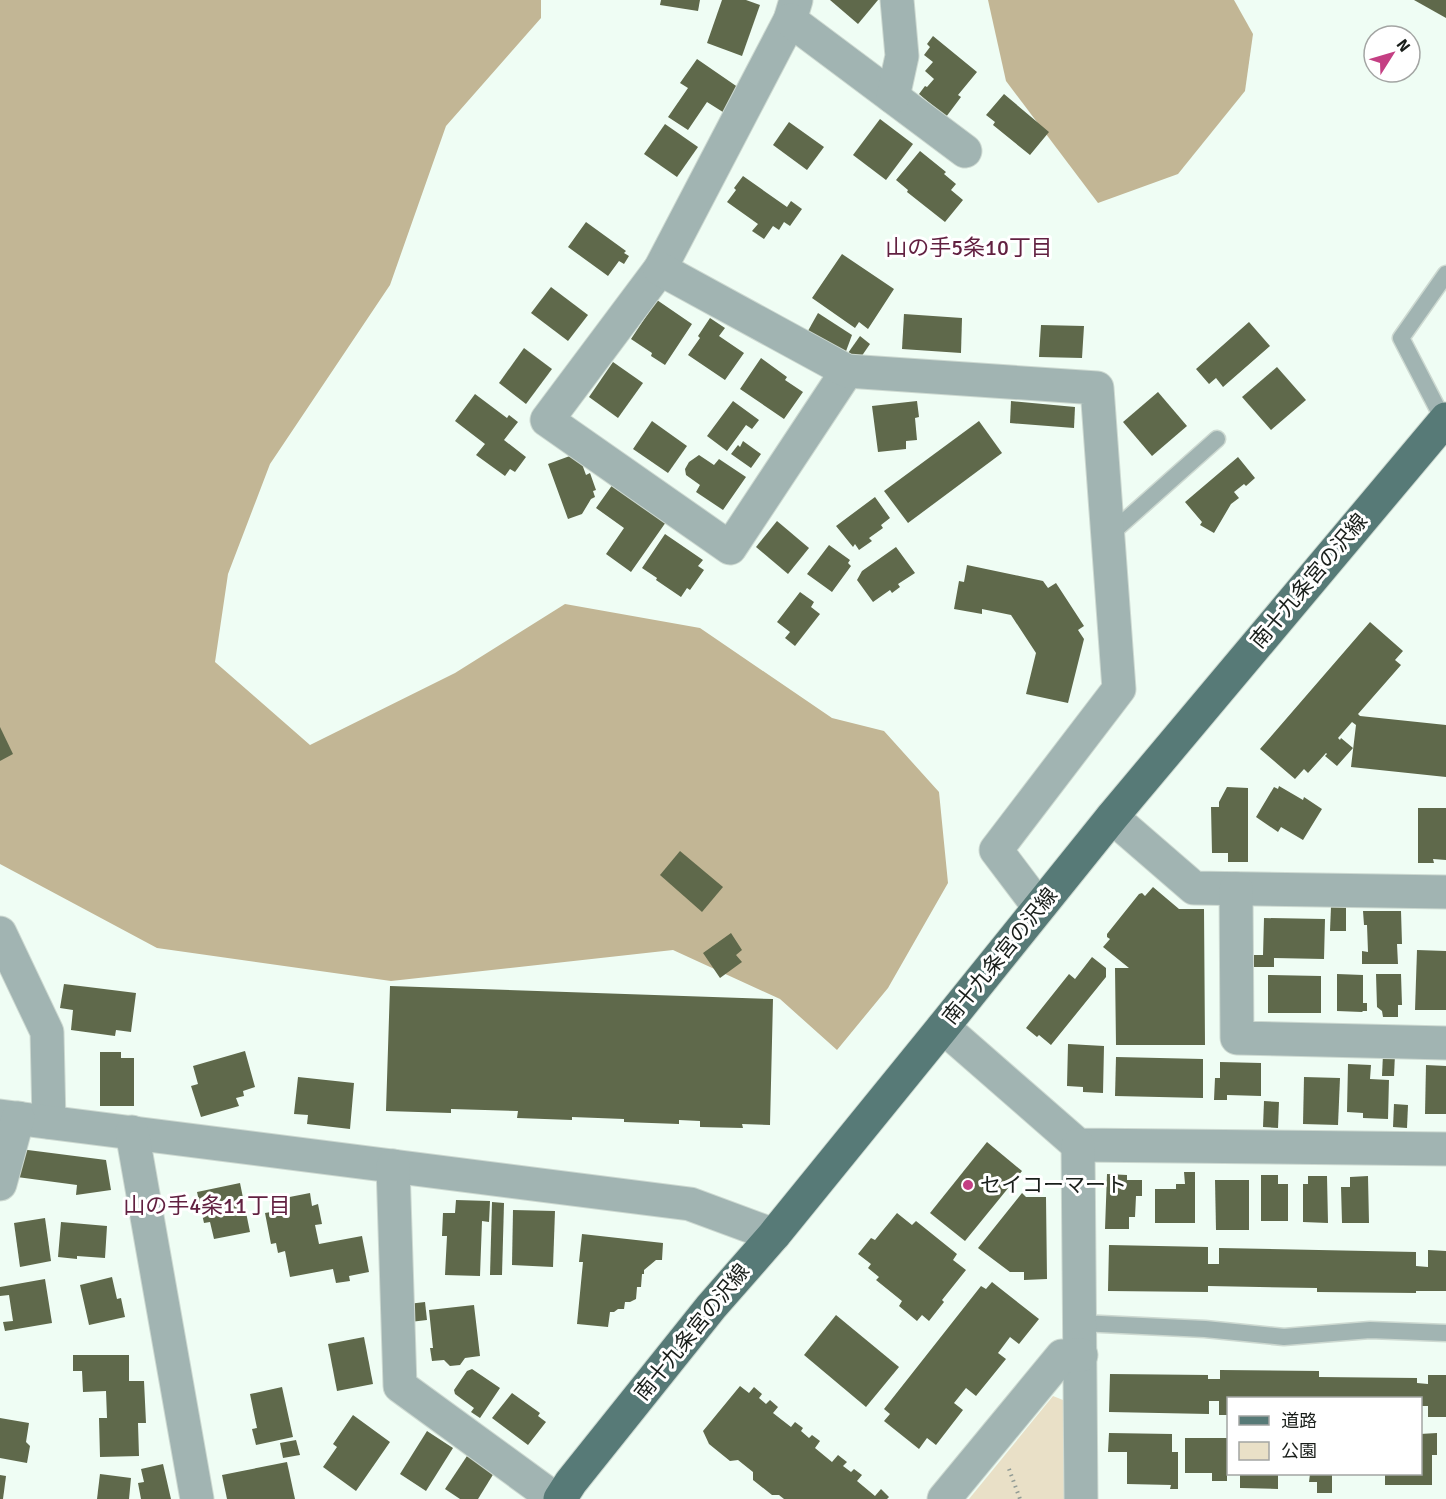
<svg xmlns="http://www.w3.org/2000/svg" width="1446" height="1499" viewBox="0 0 1446 1499" font-family="Signika,'Noto Sans JP',sans-serif">
	<style>
		.green { fill: #e9e0c7 }
		.forest { fill: #c2b695 }
		.building { fill: #5f694b }
		.lines { fill: none; stroke-linecap: round; stroke-linejoin: round }
		.lane-casing { stroke: #cdd9d1; stroke-width: 19 }
		.street-casing { stroke: #cdd9d1; stroke-width: 35 }
		.primary-casing { stroke: #cdd9d1; stroke-width: 35 }
		.path { stroke: #919b94; stroke-width: 4; stroke-dasharray: 1.5 4.5; stroke-linecap: butt }
		.lane { stroke: #a1b4b2; stroke-width: 16 }
		.street { stroke: #a1b4b2; stroke-width: 33 }
		.primary { stroke: #577a77; stroke-width: 33 }
		.poi-dot { fill: #c43f83; stroke: #fff; stroke-width: 2 }
		.labels { text-anchor: middle; dominant-baseline: central; stroke-width: 6; stroke-linejoin: round; paint-order: stroke }
		.street-label { font-size: 21px; fill: #191e1a; stroke: #fff }
		.poi-label { font-size: 21px; fill: #191e1a; stroke: #fff; text-anchor: start }
		.neighbourhood-label { font-size: 22px; fill: #622141; stroke: #fff }
	</style>
	<rect width="100%" height="100%" fill="#effdf4"/>
	<polygon class="green" points="1053,1396 1063,1400 1064,1499 969,1499"/>
	<g class="forest">
		<polygon points="0,0 541,0 541,18 446,126 390,285 270,464 228,574 215,662 310,745 455,673 565,604 700,628 832,718 884,731 939,792 948,883 888,988 837,1050 780,999 673,950 391,981 157,948 0,864"/>
		<polygon points="988,0 1234,0 1253,34 1245,91 1178,174 1098,203 1006,81"/>
	</g>
	<g class="building">
		<polygon points="661,0 700,0 698,11 660,5"/>
		<polygon points="722,0 746,0 760,5 742,56 707,43"/>
		<polygon points="830,0 878,0 858,24"/>
		<polygon points="1414,0 1446,0 1446,18"/>
		<polygon points="933,36 977,72 958,95 961,97 946,117 919,94 925,86 927,87 934,79 925,71 933,62 924,55 930,47 927,44"/>
		<polygon points="697,59 742,90 726,114 707,102 688,130 668,117 688,88 680,83"/>
		<polygon points="1004,94 1049,132 1030,155 993,125 995,122 986,115"/>
		<polygon points="880,119 913,144 886,180 853,155"/>
		<polygon points="789,122 824,147 807,170 773,145"/>
		<polygon points="665,124 698,147 677,177 644,154"/>
		<polygon points="920,151 946,172 944,174 956,184 951,190 963,200 945,222 907,192 908,190 896,180"/>
		<polygon points="743,176 787,207 791,201 802,209 790,226 784,222 779,230 773,226 764,239 752,231 758,224 727,202 736,190 734,188"/>
		<polygon points="586,222 626,251 624,253 629,256 624,264 619,261 608,276 568,247"/>
		<polygon points="842,254 894,289 868,329 859,322 855,328 812,298"/>
		<polygon points="551,287 588,315 568,341 531,313"/>
		<polygon points="657,300 692,324 665,365 651,356 652,353 631,339"/>
		<polygon points="818,313 852,335 845,354 804,338"/>
		<polygon points="904,314 962,318 961,353 902,349"/>
		<polygon points="710,318 725,328 719,336 744,353 725,380 688,355 700,338 698,336"/>
		<polygon points="1249,322 1270,346 1223,387 1216,378 1209,384 1196,369"/>
		<polygon points="1041,325 1084,326 1082,358 1039,357"/>
		<polygon points="860,336 870,344 859,360 848,353"/>
		<polygon points="524,348 552,369 526,404 499,383"/>
		<polygon points="761,358 787,377 785,380 803,392 784,419 740,389"/>
		<polygon points="613,362 643,383 618,418 589,397"/>
		<polygon points="1277,367 1306,400 1271,430 1242,397"/>
		<polygon points="1158,392 1187,426 1152,456 1123,422"/>
		<polygon points="475,394 507,418 509,415 518,422 504,440 526,457 515,472 510,469 505,476 476,455 485,444 455,421"/>
		<polygon points="733,401 759,420 752,429 746,425 727,451 707,436"/>
		<polygon points="917,401 919,417 915,418 917,440 906,441 906,449 878,452 872,406"/>
		<polygon points="1011,401 1075,407 1074,428 1010,423"/>
		<polygon points="652,421 687,446 668,473 633,449"/>
		<polygon points="979,421 1002,453 908,523 884,491"/>
		<polygon points="743,441 761,454 751,468 731,454 738,445 740,447"/>
		<polygon points="578,453 586,475 590,473 596,490 593,491 595,497 591,499 582,514 568,519 548,464"/>
		<polygon points="699,455 714,465 719,459 746,477 723,510 696,492 700,485 686,475 685,469 689,462"/>
		<polygon points="1238,457 1255,478 1246,486 1244,484 1234,492 1239,498 1231,504 1214,533 1200,525 1202,522 1185,502"/>
		<polygon points="613,484 666,522 631,572 606,554 624,528 596,508"/>
		<polygon points="875,497 890,518 881,525 883,528 869,538 872,541 859,550 855,544 853,547 836,526"/>
		<polygon points="777,521 809,548 788,574 756,547"/>
		<polygon points="665,534 703,560 698,566 704,570 690,590 687,588 681,597 656,580 657,578 642,568"/>
		<polygon points="829,545 850,560 848,563 851,566 832,592 807,574"/>
		<polygon points="896,547 915,573 898,584 900,587 892,593 890,590 873,602 857,580 862,571"/>
		<polygon points="967,565 1043,581 1048,588 1056,583 1084,626 1078,630 1084,639 1068,703 1026,694 1036,653 1011,615 982,609 982,614 954,609 959,581 964,582"/>
		<polygon points="800,592 814,602 811,607 820,614 795,646 785,638 790,632 777,622"/>
		<polygon points="1370,622 1403,651 1395,660 1401,665 1358,714 1360,716 1446,725 1446,777 1351,767 1356,725 1352,722 1338,738 1340,740 1341,738 1353,748 1337,766 1325,756 1327,754 1326,753 1308,773 1304,769 1295,779 1260,749"/>
		<polygon points="0,727 13,754 0,761"/>
		<polygon points="1279,786 1303,800 1304,797 1322,809 1303,840 1281,827 1278,832 1256,817 1274,787 1278,789"/>
		<polygon points="1227,787 1248,788 1248,862 1228,862 1228,853 1212,853 1211,807 1219,807 1219,802"/>
		<polygon points="1418,808 1446,808 1446,860 1433,859 1434,863 1418,863"/>
		<polygon points="680,851 723,887 702,912 660,875"/>
		<polygon points="1153,887 1179,909 1204,909 1205,1045 1116,1045 1115,968 1129,968 1103,947 1110,939 1107,937 1107,934 1139,894 1142,893 1145,896"/>
		<polygon points="1331,907 1346,907 1346,931 1330,931"/>
		<polygon points="1363,911 1401,911 1402,944 1397,944 1398,964 1362,964 1362,951 1368,952 1367,925 1364,925"/>
		<polygon points="1264,918 1325,919 1324,959 1274,958 1274,967 1254,967 1254,955 1263,955"/>
		<polygon points="731,933 742,950 736,955 742,962 720,978 703,953"/>
		<polygon points="1417,950 1446,951 1446,1010 1415,1010"/>
		<polygon points="1092,957 1106,968 1106,977 1051,1045 1039,1035 1037,1037 1026,1028 1069,974 1075,979"/>
		<polygon points="1337,974 1363,975 1363,1003 1367,1003 1367,1011 1363,1011 1362,1012 1337,1011"/>
		<polygon points="1376,974 1401,974 1402,1005 1398,1005 1398,1017 1383,1017 1382,1011 1377,1007"/>
		<polygon points="1268,975 1321,976 1321,1013 1268,1013"/>
		<polygon points="64,984 136,993 131,1032 116,1030 115,1036 71,1030 73,1010 60,1008"/>
		<polygon points="390,986 773,999 770,1125 742,1124 743,1128 700,1127 700,1121 679,1120 679,1124 624,1122 624,1119 572,1117 572,1120 517,1118 518,1111 451,1109 451,1113 386,1111"/>
		<polygon points="1068,1044 1104,1046 1103,1093 1083,1092 1083,1087 1067,1086"/>
		<polygon points="245,1051 255,1087 243,1091 244,1096 236,1098 239,1106 201,1117 191,1086 198,1084 193,1066"/>
		<polygon points="100,1052 121,1052 121,1058 134,1058 134,1106 100,1106"/>
		<polygon points="1383,1054 1395,1054 1394,1076 1382,1076"/>
		<polygon points="1116,1057 1203,1059 1203,1098 1115,1096"/>
		<polygon points="1220,1062 1261,1063 1261,1096 1227,1095 1227,1100 1214,1100 1215,1078 1220,1078"/>
		<polygon points="1348,1064 1371,1065 1370,1079 1389,1080 1388,1119 1363,1118 1363,1113 1347,1112"/>
		<polygon points="1426,1065 1446,1066 1446,1114 1425,1114"/>
		<polygon points="298,1077 354,1083 350,1129 307,1124 308,1115 294,1114"/>
		<polygon points="1304,1077 1340,1078 1338,1125 1303,1124"/>
		<polygon points="1264,1101 1279,1102 1278,1128 1263,1127"/>
		<polygon points="1394,1104 1408,1105 1407,1128 1393,1127"/>
		<polygon points="987,1142 1022,1171 965,1241 930,1213"/>
		<polygon points="20,1149 106,1160 111,1190 76,1195 77,1185 17,1177"/>
		<polygon points="1184,1172 1195,1172 1195,1223 1155,1223 1155,1189 1176,1189 1176,1184 1185,1184"/>
		<polygon points="1107,1174 1127,1175 1127,1180 1142,1180 1142,1196 1136,1196 1135,1217 1129,1217 1129,1229 1105,1229"/>
		<polygon points="1261,1175 1278,1175 1278,1184 1288,1184 1288,1221 1261,1221"/>
		<polygon points="1308,1176 1327,1176 1328,1223 1303,1222 1303,1184 1308,1184"/>
		<polygon points="1368,1176 1369,1223 1342,1223 1341,1187 1350,1187 1350,1177"/>
		<polygon points="1215,1180 1249,1180 1249,1230 1216,1230"/>
		<polygon points="240,1183 250,1232 214,1239 210,1222 204,1223 197,1192"/>
		<polygon points="310,1193 312,1206 318,1204 322,1224 315,1225 319,1244 362,1236 369,1272 349,1276 350,1281 336,1283 333,1269 290,1277 285,1251 278,1253 276,1243 271,1244 265,1213 271,1212 269,1201"/>
		<polygon points="1022,1193 1026,1197 1046,1197 1047,1279 1024,1280 1024,1272 1010,1272 978,1248"/>
		<polygon points="456,1200 490,1201 489,1222 482,1221 480,1276 445,1275 447,1236 442,1236 443,1213 455,1213"/>
		<polygon points="492,1202 504,1203 502,1275 490,1275"/>
		<polygon points="513,1210 555,1211 553,1267 512,1265"/>
		<polygon points="897,1213 912,1225 916,1221 957,1254 953,1260 966,1270 942,1300 944,1302 929,1321 922,1315 917,1321 899,1306 902,1301 876,1280 879,1277 868,1268 871,1264 858,1254 871,1238 875,1240"/>
		<polygon points="45,1218 51,1261 20,1267 14,1223"/>
		<polygon points="61,1222 107,1226 105,1258 77,1256 77,1259 58,1257"/>
		<polygon points="582,1234 663,1243 662,1260 656,1260 644,1270 644,1274 642,1274 641,1287 637,1287 636,1299 630,1302 625,1302 624,1309 618,1309 614,1312 610,1312 608,1327 577,1324 583,1262 579,1262"/>
		<polygon points="1109,1245 1208,1247 1208,1264 1219,1264 1219,1248 1416,1252 1416,1266 1428,1267 1428,1250 1446,1251 1446,1291 1416,1291 1416,1293 1317,1292 1317,1288 1208,1286 1208,1292 1108,1291"/>
		<polygon points="112,1277 117,1299 121,1298 125,1317 89,1325 80,1285"/>
		<polygon points="45,1279 52,1323 5,1331 3,1322 13,1321 9,1295 0,1296 0,1287"/>
		<polygon points="992,1282 1039,1319 1019,1344 1010,1337 998,1353 1006,1359 976,1396 966,1388 954,1403 963,1410 936,1445 927,1438 919,1449 884,1421 890,1414 884,1409 981,1286 986,1289"/>
		<polygon points="425,1302 427,1320 410,1322 408,1304"/>
		<polygon points="474,1305 480,1356 465,1358 460,1365 450,1366 444,1360 432,1361 430,1348 433,1348 429,1310"/>
		<polygon points="836,1315 899,1367 866,1407 804,1355"/>
		<polygon points="364,1337 373,1384 337,1391 328,1344"/>
		<polygon points="73,1355 129,1355 129,1381 144,1381 146,1423 138,1423 139,1456 100,1457 99,1418 107,1418 106,1391 83,1392 82,1371 73,1371"/>
		<polygon points="472,1369 500,1388 480,1418 471,1412 474,1408 455,1394 454,1390 467,1371"/>
		<polygon points="1220,1370 1319,1371 1319,1377 1417,1378 1417,1383 1428,1384 1428,1375 1446,1375 1446,1417 1428,1417 1428,1406 1420,1406 1420,1398 1228,1398 1228,1415 1219,1415 1219,1401 1209,1401 1209,1414 1109,1412 1110,1374 1208,1375 1208,1379 1220,1379"/>
		<polygon points="740,1386 749,1393 754,1387 762,1394 759,1398 766,1404 770,1400 778,1407 773,1413 791,1427 795,1422 803,1428 801,1431 809,1438 812,1435 820,1441 815,1448 832,1462 838,1455 847,1462 843,1466 851,1472 854,1469 862,1475 857,1481 875,1496 881,1489 889,1497 887,1499 784,1499 779,1495 772,1495 753,1480 753,1472 738,1460 730,1461 709,1444 703,1431"/>
		<polygon points="282,1387 293,1437 256,1445 252,1429 257,1428 250,1394"/>
		<polygon points="512,1393 540,1413 538,1416 546,1422 528,1445 492,1418"/>
		<polygon points="353,1415 390,1442 356,1491 323,1467 337,1447 333,1444"/>
		<polygon points="0,1418 29,1423 26,1442 30,1446 27,1463 0,1458"/>
		<polygon points="427,1431 453,1448 426,1491 400,1474"/>
		<polygon points="1109,1433 1172,1434 1172,1452 1178,1452 1178,1489 1170,1489 1171,1485 1127,1484 1127,1452 1108,1452"/>
		<polygon points="1437,1433 1437,1455 1432,1455 1432,1485 1385,1485 1385,1474 1420,1474 1420,1434"/>
		<polygon points="1185,1438 1227,1438 1227,1481 1212,1481 1212,1473 1185,1473"/>
		<polygon points="296,1440 300,1455 283,1458 280,1443"/>
		<polygon points="467,1456 494,1473 478,1499 460,1499 445,1489"/>
		<polygon points="287,1462 295,1499 227,1499 222,1475"/>
		<polygon points="163,1464 171,1499 141,1499 138,1483 144,1482 141,1469"/>
		<polygon points="100,1474 131,1478 129,1499 97,1499"/>
		<polygon points="1240,1474 1278,1474 1278,1489 1240,1488"/>
		<polygon points="1310,1474 1332,1474 1332,1493 1317,1493 1317,1482 1309,1482"/>
		<polygon points="0,1475 6,1476 3,1499 0,1499"/>
	</g>
	<g class="lines">
		<defs>
			<g id="lane">
				<polyline points="1444,421 1401,338 1446,274"/>
				<polyline points="1108,536 1217,439"/>
				<polyline points="1080,1323 1205,1329 1284,1337 1370,1330 1446,1333"/>
			</g>
			<g id="street">
				<polyline points="796,0 790,20 660,269 547,420 730,548 847,371"/>
				<polyline points="790,20 965,151"/>
				<polyline points="893,97 902,56 897,0"/>
				<polyline points="660,269 847,371 1097,388 1119,689 996,850 1039,907"/>
				<polyline points="1112,817 1194,888 1446,892"/>
				<polyline points="1236,889 1237,1038 1446,1043"/>
				<polyline points="0,933 47,1032 49,1122"/>
				<polyline points="943,1027 1078,1145 1446,1149"/>
				<polyline points="0,1116 690,1204 774,1235"/>
				<polyline points="132,1132 197,1499"/>
				<polyline points="1078,1145 1081,1499"/>
				<polyline points="393,1166 400,1386 555,1499"/>
				<polyline points="0,1184 18,1118"/>
				<polyline points="944,1499 1062,1356 1081,1355"/>
			</g>
			<polyline id="primary" points="560,1499 571,1482 711,1307 774,1235 943,1027 1112,817 1446,419"/>
		</defs>
		<use href="#lane" class="lane-casing"/>
		<use href="#street" class="street-casing"/>
		<use href="#primary" class="primary-casing"/>
		<polyline class="path" points="1009,1469 1020,1499"/>
		<use href="#lane" class="lane"/>
		<use href="#street" class="street"/>
		<use href="#primary" class="primary"/>
	</g>
	<circle class="poi-dot" cx="968" cy="1185" r="6"/>
	<g class="labels">
		<g class="street-label">
			<text transform="translate(1309 581) rotate(-50)">南十九条宮の沢線</text>
			<text transform="translate(1000 956) rotate(-51)">南十九条宮の沢線</text>
			<text transform="translate(692 1332) rotate(-51)">南十九条宮の沢線</text>
		</g>
		<g class="poi-label">
			<text x="980" y="1185">セイコーマート</text>
		</g>
		<g class="neighbourhood-label">
			<text x="969" y="247">山の手5条10丁目</text>
			<text x="207" y="1205">山の手4条11丁目</text>
		</g>
	</g>
	<rect x="1227" y="1397" width="195" height="78" fill="#ffffff" stroke="#a3a5a3" stroke-width="1.5"/>
	<rect x="1239" y="1416" width="30" height="9" fill="#577a77" stroke="#a3a5a3" stroke-width="1.5"/>
	<text x="1281" y="1427" font-size="18" fill="#191e1a">道路</text>
	<rect x="1239" y="1442" width="30" height="18" fill="#e9e0c7" stroke="#a3a5a3" stroke-width="1.5"/>
	<text x="1281" y="1457" font-size="18" fill="#191e1a">公園</text>
	<g transform="translate(1392 54) rotate(53)"><circle r="28" fill="#ffffff" stroke="#a3a5a3" stroke-width="1.5"/>
	<path d="M0-4.5L10 22L0 15L-10 22Z" fill="#c43f83"/>
	<text y="-9" font-size="16" font-weight="bold" text-anchor="middle" fill="#191e1a">N</text>
	</g>
</svg>
